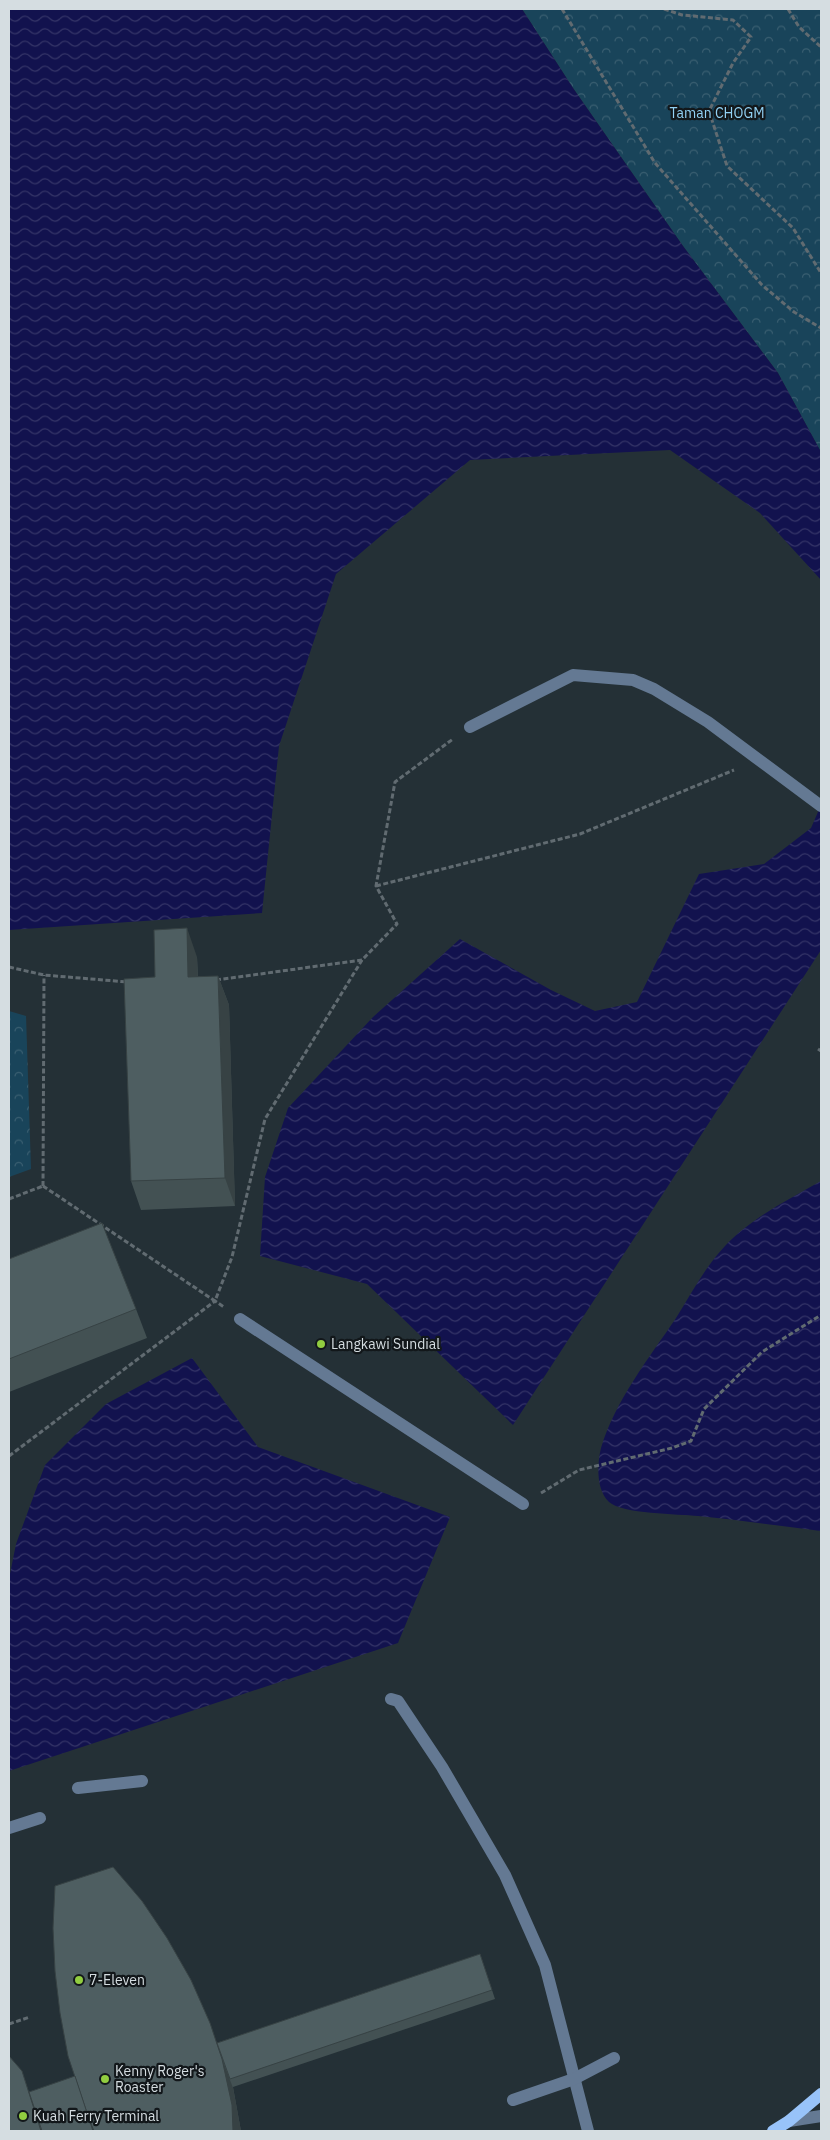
<svg xmlns="http://www.w3.org/2000/svg" width="830" height="2140" viewBox="0 0 830 2140" font-family="'IBM Plex Sans',sans-serif">
	<style>
		.park { fill: url(#park-crowns) }
		.water { fill: url(#water-waves) }
		.lines { fill: none; stroke-linecap: round; stroke-linejoin: round }
		.path { stroke: #616b71; stroke-width: 3; stroke-dasharray: 5 2.5; stroke-linecap: butt }
		.minor { stroke: #647993; stroke-width: 12 }
		.major { stroke: #98c3f9; stroke-width: 12 }
		.wall { fill: #435153 }
		.shaded-wall { fill: #374244 }
		.building { fill: #4e5e61; stroke: #374244 }
		.poi-dot { fill: #91cd40; stroke: #12171a; stroke-width: 2 }
		.labels { text-anchor: middle; dominant-baseline: central; stroke-width: 4.5; stroke-linejoin: round; paint-order: stroke }
		.park-label { font-size: 14px; fill: #92d2f5; stroke: #12171a }
		.poi-label { font-size: 14px; fill: #d5dde1; stroke: #12171a; text-anchor: start }
	</style>
	<defs>
		<pattern id="park-crowns" width="20" height="18" patternUnits="userSpaceOnUse" patternTransform="scale(1.25)"><rect width="20" height="18" fill="#19445a"/><path d="M2 6a3 3 0 1 1 6 0M12 15a3 3 0 1 1 6 0" fill="none" stroke="#3a5f71"/></pattern>
		<pattern id="water-waves" width="16" height="10" patternUnits="userSpaceOnUse" patternTransform="scale(1.25)"><rect width="16" height="10" fill="#12124e"/><path d="M0 5q4-4 8 0t8 0" fill="none" stroke="#343467"/></pattern>
	</defs>
	<rect width="100%" height="100%" fill="#243036"/>
	<g class="park">
		<polygon points="522,9 821,9 821,452 778,373 683,246 573,88"/>
		<polygon points="9,1011 26,1016 31,1169 9,1177"/>
	</g>
	<g class="water">
		<polygon points="9,9 522,9 573,88 683,246 778,373 821,452 821,580 760,513 670,450 470,460 336,574 279,746 262,913 9,930"/>
		<polygon points="821,805 821,950 513,1425 367,1284 260,1256 265,1177 288,1108 373,1017 460,939 551,990 595,1011 637,1002 699,874 764,864 811,828"/>
		<path d="M821,1181V1531C780,1526 739,1520 698,1516C678,1514 622,1514 609,1502C596,1490 597,1464 601,1448C615,1401 649,1358 676,1318C691,1294 705,1267 725,1246C751,1218 788,1200 821,1181Z"/>
		<polygon points="192,1358 258,1447 450,1517 398,1643 9,1771 9,1579 16,1544 45,1465 106,1404"/>
	</g>
	<g class="lines">
		<g class="path">
			<polyline points="562,9 655,163 762,285 794,312 821,328"/>
			<polyline points="664,9 682,15 733,20 751,37 733,63 709,111 727,166 793,228 821,273"/>
			<polyline points="788,9 799,27 821,47"/>
			<polyline points="376,886 580,834 734,770"/>
			<polyline points="9,967 44,975 127,982"/>
			<polyline points="216,980 362,960 397,924 376,886 395,782 453,739"/>
			<polyline points="818,1049 821,1051"/>
			<polyline points="43,1186 215,1301 232,1257 265,1119 362,960"/>
			<polyline points="43,1186 44,975"/>
			<polyline points="9,1199 43,1186"/>
			<polyline points="9,1456 215,1301 224,1307"/>
			<polyline points="541,1493 579,1470 672,1448 691,1441 704,1409 762,1352 821,1315"/>
			<polyline points="9,2024 30,2017"/>
		</g>
		<g class="minor">
			<polyline points="470,727 573,675 633,680 654,689 708,722 821,806"/>
			<polyline points="240,1319 523,1504"/>
			<polyline points="391,1699 398,1701 442,1767 505,1875 545,1965 588,2131"/>
			<polyline points="78,1788 142,1781"/>
			<polyline points="9,1828 40,1818"/>
			<polyline points="513,2100 574,2079 614,2058"/>
			<polyline points="789,2121 821,2116"/>
		</g>
		<polyline class="major" points="773,2131 789,2121 821,2094"/>
	</g>
	<g class="wall">
		<polygon points="197,957 198,977 218,976 229,1005 235,1206 141,1210 131,1181 155,977"/>
		<polygon points="9,1259 136,1309 147,1338 9,1392"/>
		<polygon points="480,1954 495,1999 233,2087 241,2131 9,2131 29,2092 217,2043"/>
	</g>
	<g class="shaded-wall">
		<polygon points="187,928 197,957 199,1006 188,977"/>
		<polygon points="218,976 229,1005 235,1206 225,1178"/>
		<polygon points="222,2059 233,2088 241,2131 233,2131"/>
	</g>
	<g class="building">
		<polygon points="187,928 188,977 218,976 225,1178 131,1181 124,979 155,977 154,930"/>
		<polygon points="102,1223 136,1309 9,1359 9,1259"/>
		<polygon points="113,1867 142,1901 167,1938 191,1980 210,2023 222,2059 232,2105 233,2131 94,2131 89,2119 68,2056 60,2013 55,1971 53,1928 55,1886"/>
		<polygon points="480,1954 492,1990 230,2079 217,2043"/>
		<polygon points="9,2056 22,2071 41,2131 9,2131"/>
		<polygon points="75,2076 93,2131 42,2131 29,2092"/>
	</g>
	<g class="poi-dot">
		<circle cx="321" cy="1344" r="5"/>
		<circle cx="79" cy="1980" r="5"/>
		<circle cx="105" cy="2079" r="5"/>
		<circle cx="23" cy="2116" r="5"/>
	</g>
	<g class="labels">
		<g class="park-label">
			<text x="717" y="113">Taman CHOGM</text>
		</g>
		<g class="poi-label">
			<text x="331" y="1344">Langkawi Sundial</text>
			<text x="89" y="1980">7-Eleven</text>
			<text x="115" y="2071">Kenny Roger's<tspan x="115" dy="16">Roaster</tspan></text>
			<text x="33" y="2116">Kuah Ferry Terminal</text>
		</g>
	</g>
	<rect width="830" height="2140" fill="none" stroke="#d5dde1" stroke-width="20"/>
</svg>
